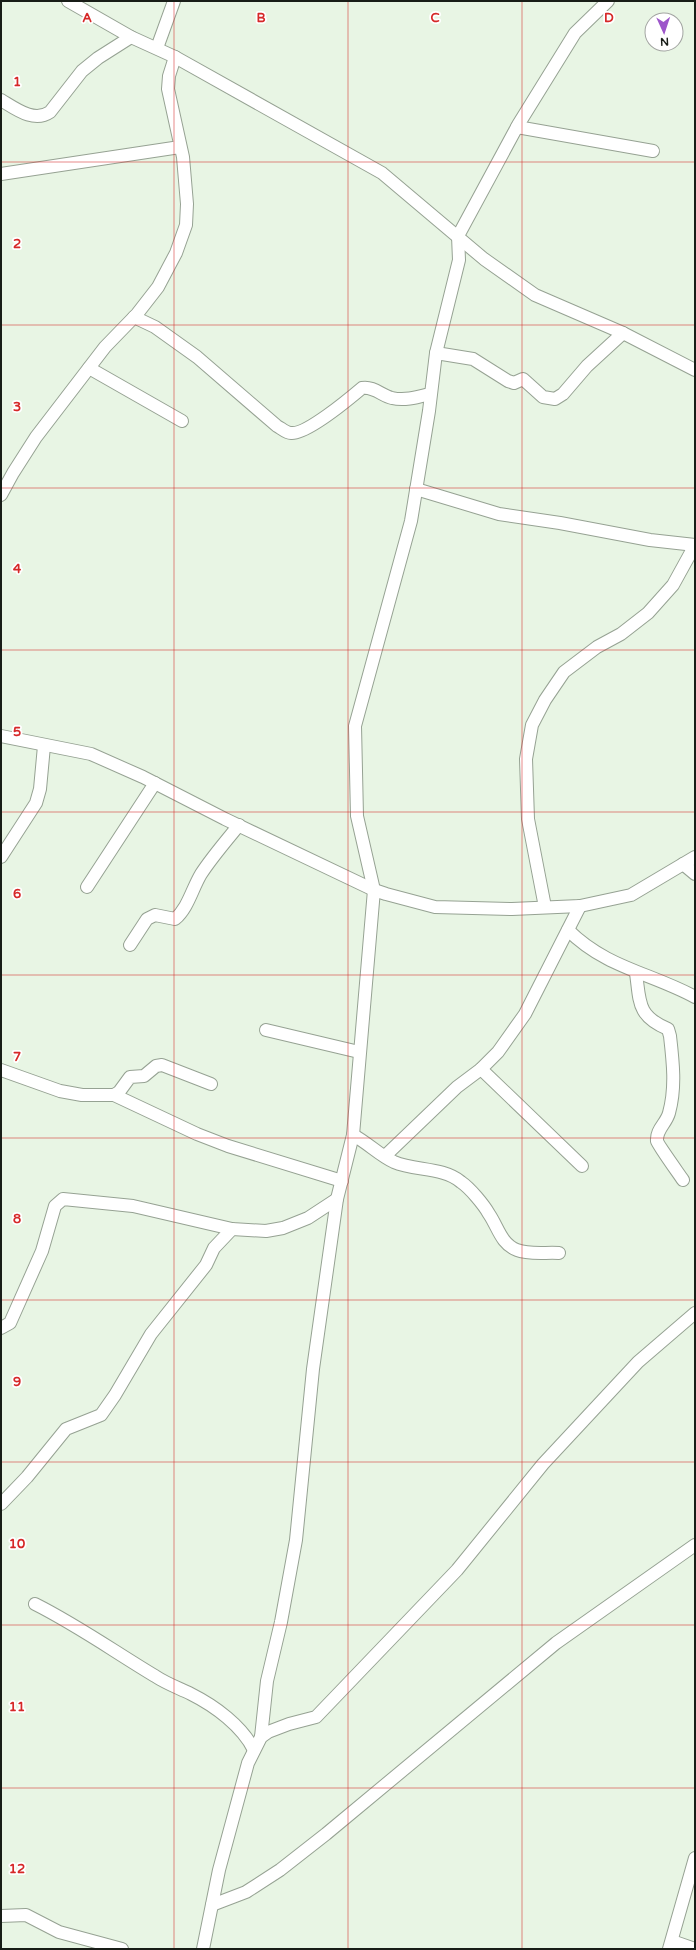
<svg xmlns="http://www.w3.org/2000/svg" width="696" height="1950" viewBox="0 0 696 1950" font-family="'Varela Round',sans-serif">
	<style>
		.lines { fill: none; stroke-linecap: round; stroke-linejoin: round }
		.minor-casing { stroke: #96a293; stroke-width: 14 }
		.minor { stroke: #fff; stroke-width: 12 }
		.grid { fill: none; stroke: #d62828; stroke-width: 1; stroke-opacity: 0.55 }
		.grid-label { font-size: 13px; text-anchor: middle; font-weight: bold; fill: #d62828; stroke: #fff; stroke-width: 3.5; stroke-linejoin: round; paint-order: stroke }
	</style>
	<rect width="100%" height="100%" fill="#e8f5e4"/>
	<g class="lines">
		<defs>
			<g id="minor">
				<polyline points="68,1 131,37 175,57 382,173 484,259 535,295 623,333 695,370"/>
				<polyline points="157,48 174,1"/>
				<path d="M1,100C16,109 34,123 50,112L82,71L98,58L131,37"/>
				<polyline points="517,127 653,151"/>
				<polyline points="1,174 180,147"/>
				<path d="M134,317L155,327L197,357L277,426C281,428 286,433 291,433C306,435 349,399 362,388C374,386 382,396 392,398C405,401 418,397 430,394"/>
				<polyline points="436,353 473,359 508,381 514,383 523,379 543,397 555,399 563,394 587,366 623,333"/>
				<polyline points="89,368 182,421"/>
				<polyline points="416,489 499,514 560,523 650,540 695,545"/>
				<polyline points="1,495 13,473 36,437 105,347 137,314 158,287 176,253 186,225 187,204 183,157 168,89 169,76 175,57"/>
				<polyline points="1,736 91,754 143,777 225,819 374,890 386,894 435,907 512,909 580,906 631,895 695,857"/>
				<polyline points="1,857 36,803 40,789 44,746"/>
				<polyline points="683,864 695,874"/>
				<polyline points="87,887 155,783"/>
				<polyline points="545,907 528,819 526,759 532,725 545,700 564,672 597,647 621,634 648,613 673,585 695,545"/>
				<path d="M568,930C606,968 651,973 695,997"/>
				<path d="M130,945L147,919L155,915L175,919C188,908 192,889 201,874C212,857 226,841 239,825"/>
				<path d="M636,973C640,1002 637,1016 668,1029L670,1036C673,1062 676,1088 669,1113C666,1124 656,1129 657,1141C658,1145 679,1174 683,1180"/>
				<polyline points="266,1030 359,1052"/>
				<polyline points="481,1069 582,1166"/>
				<polyline points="1,1070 60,1091 82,1095 114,1095 119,1092 130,1077 144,1076 156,1066 162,1065 211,1084"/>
				<polyline points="114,1095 197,1134 228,1146 342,1181"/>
				<path d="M353,1135C368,1143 379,1155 394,1162C415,1171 443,1167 461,1182C470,1188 484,1205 489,1214C498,1227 501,1244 517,1250C529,1255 547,1252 559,1253"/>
				<polyline points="385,1156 457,1087 481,1069 498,1052 525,1014 580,906"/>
				<polyline points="1,1328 10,1323 42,1251 55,1206 63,1199 133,1206 232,1229 266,1231 283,1228 308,1218 337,1199"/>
				<polyline points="1,1504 27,1477 66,1429 101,1415 115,1395 151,1334 206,1265 214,1248 232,1229"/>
				<path d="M35,1604C77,1625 115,1652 155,1676C167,1684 179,1688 191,1694C215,1706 242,1726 254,1750"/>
				<polyline points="261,1737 267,1681 281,1622 296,1540 313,1369 337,1199 353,1135 374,890 357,816 355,726 411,521 429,411 436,353 459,260 458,236 518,125 575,33 608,1"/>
				<polyline points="212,1905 246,1892 280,1870 326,1834 556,1643 695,1545"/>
				<polyline points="1,1916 26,1915 59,1932 122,1949"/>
				<polyline points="672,1941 695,1949"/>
				<polyline points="203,1949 219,1870 248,1763 261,1737 268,1732 289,1724 316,1717 457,1570 543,1464 638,1362 695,1313"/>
				<polyline points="669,1949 695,1858"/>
			</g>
		</defs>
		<use href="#minor" class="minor-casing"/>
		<use href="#minor" class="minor"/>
	</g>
	<path class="grid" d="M174,1V1949M348,1V1949M522,1V1949M1,162H695M1,325H695M1,488H695M1,650H695M1,812H695M1,975H695M1,1138H695M1,1300H695M1,1462H695M1,1625H695M1,1788H695"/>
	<g class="grid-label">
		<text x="87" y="22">A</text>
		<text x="261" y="22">B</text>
		<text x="435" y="22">C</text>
		<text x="609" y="22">D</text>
		<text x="17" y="86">1</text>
		<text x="17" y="248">2</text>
		<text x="17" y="411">3</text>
		<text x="17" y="573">4</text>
		<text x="17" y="736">5</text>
		<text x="17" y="898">6</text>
		<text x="17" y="1061">7</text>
		<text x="17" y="1223">8</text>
		<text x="17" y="1386">9</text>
		<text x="17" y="1548">10</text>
		<text x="17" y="1711">11</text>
		<text x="17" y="1873">12</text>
	</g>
	<rect width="696" height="1950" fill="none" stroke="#181d17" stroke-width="4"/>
	<g transform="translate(664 32) rotate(177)"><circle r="19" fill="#ffffff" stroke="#a3a5a2"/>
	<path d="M0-3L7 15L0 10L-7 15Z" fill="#9d56ca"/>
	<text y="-6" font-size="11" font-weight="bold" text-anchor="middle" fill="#181d17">N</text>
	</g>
</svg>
